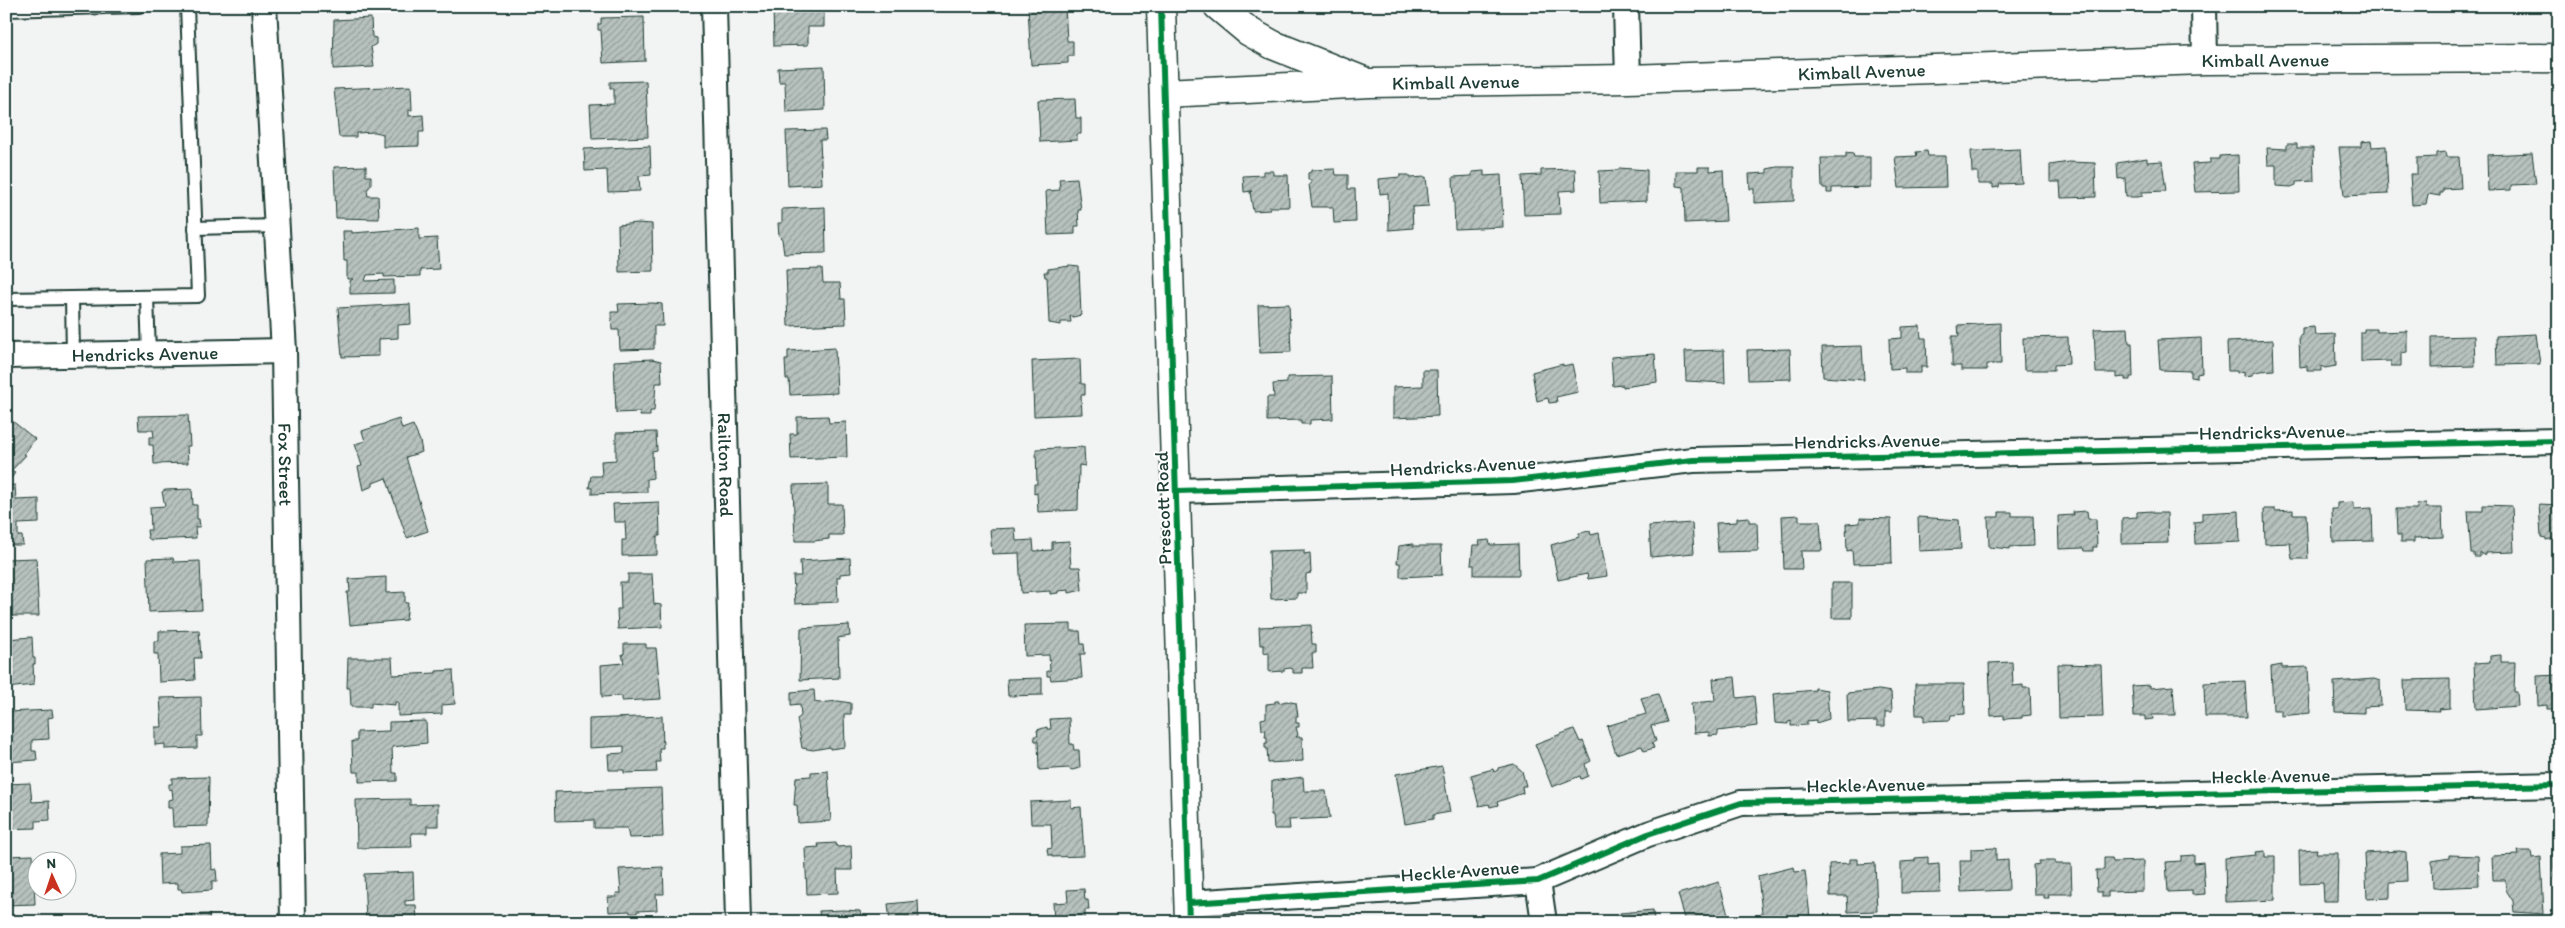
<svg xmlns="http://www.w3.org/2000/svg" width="2565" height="928" viewBox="0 0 2565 928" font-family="Itim,sans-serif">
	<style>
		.building { fill: url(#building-hatch); stroke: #1f3d34 }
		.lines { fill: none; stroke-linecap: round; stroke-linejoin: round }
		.lane-casing { stroke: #1f3d34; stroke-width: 16 }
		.street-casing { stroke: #1f3d34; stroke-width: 28 }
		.secondary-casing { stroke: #1f3d34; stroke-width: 31 }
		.lane { stroke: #fff; stroke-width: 12 }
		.street { stroke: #fff; stroke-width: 24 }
		.secondary { stroke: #fff; stroke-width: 28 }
		.cycleway-casing { stroke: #fff; stroke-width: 9 }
		.cycleway { stroke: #00873e; stroke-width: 6 }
		.labels { text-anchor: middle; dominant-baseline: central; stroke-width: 4; stroke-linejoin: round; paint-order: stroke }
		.street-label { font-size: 19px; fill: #1f3d34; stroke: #fff }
	</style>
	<defs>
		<pattern id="building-hatch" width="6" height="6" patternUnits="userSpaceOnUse" patternTransform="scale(1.25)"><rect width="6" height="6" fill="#b7c1bd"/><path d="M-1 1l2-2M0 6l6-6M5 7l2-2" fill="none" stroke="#949e9a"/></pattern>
	</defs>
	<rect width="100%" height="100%" fill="#f2f3f3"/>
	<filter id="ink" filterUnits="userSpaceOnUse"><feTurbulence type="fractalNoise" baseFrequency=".02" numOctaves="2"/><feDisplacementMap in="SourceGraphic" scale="10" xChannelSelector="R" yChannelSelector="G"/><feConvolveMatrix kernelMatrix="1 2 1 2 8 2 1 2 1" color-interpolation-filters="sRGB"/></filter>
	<g filter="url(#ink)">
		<g class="building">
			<polygon points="775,6 824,6 824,27 808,27 808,45 774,46 773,8"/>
			<polygon points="1028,6 1065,6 1067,41 1073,41 1073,56 1068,56 1068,63 1031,65"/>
			<polygon points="644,17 645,61 603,63 601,30 598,30 598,24 601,24 601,18"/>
			<polygon points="371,18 372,37 376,38 376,44 371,47 374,67 333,69 334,20"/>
			<polygon points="824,66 825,110 786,112 785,82 779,82 778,68"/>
			<polygon points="646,81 648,137 592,139 590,105 614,104 614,88 610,88 610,82"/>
			<polygon points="411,86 412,110 409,110 409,116 423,115 424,132 419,132 419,146 383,147 383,134 375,132 356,133 356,137 339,137 334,89"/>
			<polygon points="1075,99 1076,118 1081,118 1081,134 1077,134 1077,140 1040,142 1038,100"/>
			<polygon points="825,130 826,140 820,140 822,184 788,186 786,131"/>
			<polygon points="2371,141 2372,147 2386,146 2388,194 2344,196 2339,147 2361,147 2361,142"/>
			<polygon points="2287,144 2297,144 2297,148 2313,148 2314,181 2296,182 2296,185 2291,187 2276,186 2276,165 2268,165 2267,148 2287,149"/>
			<polygon points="650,146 651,175 639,176 640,191 608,192 607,170 585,171 584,149"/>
			<polygon points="2020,149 2022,183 2000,184 1999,187 1993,188 1993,184 1978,184 1978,172 1972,172 1971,151"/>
			<polygon points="1927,151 1928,156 1945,156 1946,187 1899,188 1895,157 1917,156 1916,152"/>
			<polygon points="2446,152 2447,157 2459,157 2461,188 2443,189 2443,193 2440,193 2440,196 2428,194 2426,204 2412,205 2410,174 2417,174 2417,158 2436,157 2436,153"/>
			<polygon points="1846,153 1853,154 1854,157 1870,157 1870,187 1832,188 1832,193 1827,193 1827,188 1822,188 1821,158 1846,158"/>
			<polygon points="2532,153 2536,184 2511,185 2511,190 2488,191 2487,155"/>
			<polygon points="2238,155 2239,191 2195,192 2192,164 2210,163 2210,159 2219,159 2219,156"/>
			<polygon points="2147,158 2147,162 2162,161 2166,191 2142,192 2142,196 2138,197 2126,197 2125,178 2118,179 2117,163"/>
			<polygon points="2069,162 2095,163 2096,197 2061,198 2060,182 2050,182 2050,165"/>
			<polygon points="366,166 366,176 371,176 371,185 367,190 368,196 378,196 379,219 336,218 334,167"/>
			<polygon points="1698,167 1710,167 1710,171 1723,170 1726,221 1685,223 1684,187 1676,186 1676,171 1698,171"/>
			<polygon points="1777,167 1794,167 1794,201 1754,203 1754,189 1750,189 1749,174 1767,173 1767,169"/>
			<polygon points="1619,168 1647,170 1647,201 1600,203 1599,171 1619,170"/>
			<polygon points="1335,169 1336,175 1348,175 1348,189 1355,189 1356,222 1334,223 1333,207 1312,207 1309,184 1311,184 1311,180 1308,180 1308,173 1311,172 1311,170"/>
			<polygon points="1575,169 1576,190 1559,191 1560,214 1524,215 1522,176 1541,175 1541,170"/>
			<polygon points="1263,171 1273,171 1273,175 1288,175 1289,207 1269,207 1270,210 1253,211 1250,192 1252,191 1244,192 1243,176 1263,175"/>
			<polygon points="1484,171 1484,176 1501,175 1503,227 1455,229 1453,177 1472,176 1472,172"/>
			<polygon points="1400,175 1409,175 1409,178 1426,177 1429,206 1412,207 1413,228 1389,230 1388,193 1380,194 1379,179 1400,177"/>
			<polygon points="1077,178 1081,210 1078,210 1079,226 1075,226 1075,234 1048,235 1046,191 1060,190 1059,179"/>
			<polygon points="825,207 826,253 784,254 782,239 779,236 778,223 782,223 782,209"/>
			<polygon points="637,223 652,224 653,271 619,272 618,225"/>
			<polygon points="419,228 419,239 437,238 439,269 420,270 420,276 384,277 384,274 367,275 365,281 394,280 394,293 350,294 350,281 353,279 347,279 347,261 344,261 343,231 352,231 352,233"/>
			<polygon points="1070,266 1079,267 1081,315 1073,317 1070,315 1071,322 1061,322 1061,325 1049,323 1047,277 1045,277 1044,272 1048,272 1048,269"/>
			<polygon points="822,269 823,283 840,283 841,299 845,299 846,324 788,326 786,270"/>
			<polygon points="653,303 662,304 663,326 654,326 654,349 620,350 619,330 612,330 611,312 619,312 618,304"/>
			<polygon points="410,304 411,324 398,325 398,338 379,339 379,356 342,357 338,308"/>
			<polygon points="1289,304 1291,352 1260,353 1258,305"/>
			<polygon points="2000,323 2001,364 1987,364 1987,370 1961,370 1961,366 1952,366 1952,336 1959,336 1958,325"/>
			<polygon points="1920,326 1921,338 1926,338 1927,367 1921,367 1921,373 1905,373 1905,368 1890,369 1889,339 1902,338 1902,327"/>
			<polygon points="2314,327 2315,335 2335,334 2336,366 2325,368 2321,366 2321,371 2307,371 2307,366 2300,367 2299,336 2302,335 2302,328"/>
			<polygon points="2128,328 2129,343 2132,343 2133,377 2130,377 2130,380 2125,380 2125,377 2116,378 2116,373 2096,373 2094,329"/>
			<polygon points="2364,329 2377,329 2377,332 2407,331 2407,352 2401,353 2401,366 2391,366 2391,361 2361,362 2361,332 2364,332"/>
			<polygon points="2536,334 2540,364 2497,365 2496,336"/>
			<polygon points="2474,336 2475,366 2432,367 2432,337"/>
			<polygon points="2068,337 2069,364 2054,365 2054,370 2024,370 2023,338"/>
			<polygon points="2201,338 2202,373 2197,374 2197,378 2191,377 2191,371 2160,370 2158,340"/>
			<polygon points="2273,340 2274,370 2260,371 2253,373 2253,375 2244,376 2244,371 2237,373 2237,371 2228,371 2227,342"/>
			<polygon points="1862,346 1864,380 1823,377 1822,347"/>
			<polygon points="835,348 837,393 790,395 789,379 786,379 785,360 788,360 788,351"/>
			<polygon points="1790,349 1791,379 1748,380 1747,350"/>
			<polygon points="1724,350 1725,383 1686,381 1685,351"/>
			<polygon points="1655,354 1657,382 1623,387 1623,385 1613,386 1611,357"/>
			<polygon points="652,359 661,361 662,383 656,383 654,411 650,411 650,416 640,416 640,412 616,413 614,361"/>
			<polygon points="1080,359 1081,384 1085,384 1085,395 1081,395 1082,414 1034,416 1032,361"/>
			<polygon points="1563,364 1563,366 1572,364 1578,392 1556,397 1557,402 1549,403 1548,398 1537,401 1532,372"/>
			<polygon points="1423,370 1437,370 1438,416 1393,418 1393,387 1423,386"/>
			<polygon points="1332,376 1333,419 1310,420 1310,424 1301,424 1301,420 1267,421 1267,397 1274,397 1273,384 1287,383 1287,377"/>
			<polygon points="188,415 190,446 187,446 188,463 154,464 153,445 149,445 149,437 154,437 153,430 139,430 138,416"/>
			<polygon points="828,416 829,423 846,422 847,457 791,459 790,434 797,434 797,417"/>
			<polygon points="399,419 402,429 413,425 420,441 422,452 406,457 428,531 407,538 386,478 373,483 373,486 363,490 358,467 362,466 355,444 365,441 362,431"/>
			<polygon points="11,420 35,439 24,454 26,455 11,471 15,473 9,481 6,479 6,426"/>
			<polygon points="656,432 657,451 652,452 653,478 647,479 647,492 592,494 592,488 589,488 591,476 602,476 601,461 616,460 616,433"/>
			<polygon points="1084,447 1085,466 1079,465 1078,510 1038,512 1037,493 1034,494 1034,484 1037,484 1036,449"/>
			<polygon points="828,484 828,504 842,504 843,535 829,535 829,539 814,541 795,541 793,485"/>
			<polygon points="15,485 16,500 39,499 39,523 18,524 18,536 22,536 23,545 6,545 6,486"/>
			<polygon points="192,489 193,505 197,505 197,519 199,519 200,527 195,527 196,538 151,540 148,538 147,530 151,530 150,507 165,506 162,492 165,490"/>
			<polygon points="659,502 660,536 657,536 657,555 622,556 622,540 626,540 625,522 614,522 613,504"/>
			<polygon points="2354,502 2354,509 2372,508 2373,541 2333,542 2332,509 2337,509 2337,503"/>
			<polygon points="2426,503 2426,508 2442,508 2443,537 2414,538 2414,542 2401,542 2401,535 2397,535 2396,509 2418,509 2417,504"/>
			<polygon points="2539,504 2559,505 2559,537 2546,540 2546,538 2541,537"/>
			<polygon points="2483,505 2512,506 2514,552 2485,553 2485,556 2480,553 2480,557 2474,557 2474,553 2471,553 2468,511 2483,511"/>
			<polygon points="2264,509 2275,509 2275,511 2293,510 2293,514 2306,514 2308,559 2292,559 2290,543 2265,544"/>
			<polygon points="2087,511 2088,519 2096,519 2097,547 2093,547 2093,551 2084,551 2083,548 2059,549 2058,516 2074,515 2073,512"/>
			<polygon points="2152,511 2152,513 2167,513 2168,543 2122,544 2122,518 2137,517 2137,512"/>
			<polygon points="2239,511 2240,542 2195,544 2194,522 2202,521 2202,513"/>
			<polygon points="1999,512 2012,512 2012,516 2033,516 2034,546 2010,547 2010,549 1989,547 1988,517 1999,517"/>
			<polygon points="1799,515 1799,521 1820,521 1822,551 1801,551 1802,569 1784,569 1782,516"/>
			<polygon points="1749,517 1749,522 1757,522 1758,551 1718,552 1716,523 1737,522 1737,518"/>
			<polygon points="1918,517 1959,520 1961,549 1919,551"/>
			<polygon points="1860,518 1891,519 1892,563 1853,564 1852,550 1847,551 1846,524 1860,523"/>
			<polygon points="1692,523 1694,553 1651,557 1649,526"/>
			<polygon points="1015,528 1016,541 1033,540 1034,551 1052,550 1052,542 1069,541 1071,567 1080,567 1082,590 1069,593 1069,590 1058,591 1058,593 1050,594 1050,591 1021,593 1019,553 992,554 990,529"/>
			<polygon points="1590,531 1591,535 1599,533 1607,576 1588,579 1587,574 1558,580 1551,545 1579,537 1579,533"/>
			<polygon points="1489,540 1490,545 1518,544 1519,575 1474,575 1474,565 1471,565 1473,545 1480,545 1479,541"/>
			<polygon points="1413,544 1413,546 1441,546 1442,575 1400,577 1400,563 1397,563 1399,546"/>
			<polygon points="1304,550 1304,554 1310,553 1311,573 1306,574 1306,593 1297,593 1297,598 1271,599 1269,551"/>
			<polygon points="36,558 39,616 6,616 6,559"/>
			<polygon points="173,558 174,562 200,561 202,610 149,612 147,559"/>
			<polygon points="850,558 851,573 840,574 840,577 837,577 838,602 795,604 793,576 801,576 800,561"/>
			<polygon points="628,574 652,574 654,604 661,605 662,627 618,629 617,609 621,609 620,582 628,582"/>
			<polygon points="386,577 386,593 405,592 405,603 408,603 406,620 350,625 347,592 350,592 349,579"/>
			<rect x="1832" y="583" width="20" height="35"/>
			<polygon points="1071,624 1071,631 1080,631 1081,644 1084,644 1085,654 1080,654 1082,678 1051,680 1050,676 1047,676 1047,671 1050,671 1049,655 1025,656 1024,625"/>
			<polygon points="849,625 850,636 838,638 839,678 800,680 801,628"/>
			<polygon points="1311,625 1312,644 1316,644 1316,653 1312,653 1313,668 1302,668 1302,673 1293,673 1293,669 1290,668 1284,669 1284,671 1269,672 1269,652 1264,653 1264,645 1260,645 1259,627"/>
			<polygon points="199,630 201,658 194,658 195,680 159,682 158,654 154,654 154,641 159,641 159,631"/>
			<polygon points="32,637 33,658 35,658 35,664 33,664 34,685 6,688 6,639"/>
			<polygon points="624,644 646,644 646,648 656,648 661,699 622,701 622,696 602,697 601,665 624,663 622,654 624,654"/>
			<polygon points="2501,655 2501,662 2515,662 2514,692 2517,692 2518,706 2476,709 2474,663 2490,662 2490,656"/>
			<polygon points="348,658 392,658 393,675 436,673 436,671 453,670 455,704 442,705 442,714 398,716 398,702 395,702 395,705 371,703 371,707 351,707 350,688 347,688"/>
			<polygon points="2012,662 2013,686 2023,685 2023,688 2030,688 2031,715 2022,716 2022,718 2004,719 2004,715 1991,716 1989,663"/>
			<polygon points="2058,664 2101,665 2103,717 2059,718"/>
			<polygon points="2282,665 2282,668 2308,667 2310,713 2281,716 2281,710 2273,710 2271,667"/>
			<polygon points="2559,675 2559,709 2547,709 2547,705 2538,706 2537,676"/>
			<polygon points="1735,677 1737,698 1754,696 1757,726 1718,731 1718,735 1709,736 1709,732 1694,733 1691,703 1715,701 1713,679"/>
			<polygon points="1042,678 1042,695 1008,696 1007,679"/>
			<polygon points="2374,679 2380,681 2381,706 2364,707 2364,713 2335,712 2334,682"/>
			<polygon points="2450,679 2450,708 2439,709 2440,711 2405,710 2404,680"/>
			<polygon points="2245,681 2247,717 2205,717 2204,683"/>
			<polygon points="1915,684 1964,684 1965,714 1951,715 1950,720 1924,721 1924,715 1916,715"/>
			<polygon points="2150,685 2150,688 2173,686 2175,715 2152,715 2153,719 2145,720 2145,716 2134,716 2132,686"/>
			<polygon points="1815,688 1827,690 1829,719 1816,723 1816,720 1807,721 1807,725 1791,726 1791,721 1788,722 1788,724 1775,723 1773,694 1815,690"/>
			<polygon points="814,690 815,702 819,703 838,701 851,703 851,714 844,714 845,747 830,749 830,747 813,750 802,748 797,719 801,716 800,704 791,705 791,692"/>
			<polygon points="1879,690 1891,692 1892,712 1885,712 1885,726 1877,726 1877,721 1848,722 1847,693"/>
			<polygon points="1658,694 1667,722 1651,726 1656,741 1652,743 1654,748 1644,751 1642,746 1616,754 1607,726 1646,714 1641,698"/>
			<polygon points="201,697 202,736 197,736 197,748 165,749 165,744 155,745 155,727 162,727 160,698"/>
			<polygon points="1275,701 1279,701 1279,703 1286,701 1296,703 1298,716 1296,716 1296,723 1299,723 1299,727 1296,727 1298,735 1296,737 1302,737 1303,761 1268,763 1267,748 1265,748 1265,743 1267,743 1267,737 1265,737 1266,730 1262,730 1261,719 1266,718 1266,704 1275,703"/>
			<polygon points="52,710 53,717 48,718 49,739 32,740 32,751 36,751 37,760 6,762 6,712"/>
			<polygon points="662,716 663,748 659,748 660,762 656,762 657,772 624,773 624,770 609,770 608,754 624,753 624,746 589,748 589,719"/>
			<polygon points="1069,718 1070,744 1073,744 1074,750 1079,750 1080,768 1072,770 1068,768 1039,770 1038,741 1035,741 1034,736 1038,736 1037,730 1047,727 1047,729 1051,729 1050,719"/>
			<polygon points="426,721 427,743 392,747 393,773 397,773 397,781 359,782 359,772 353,772 352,741 357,741 357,732 389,731 389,722"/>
			<polygon points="1574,729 1580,742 1583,741 1591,761 1585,764 1588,776 1581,779 1580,776 1552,787 1535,744"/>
			<polygon points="1514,764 1522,771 1526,786 1522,786 1523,793 1497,802 1498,805 1490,807 1489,804 1479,806 1471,775 1493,769 1494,772 1498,770 1498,768"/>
			<polygon points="1442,766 1450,812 1433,815 1433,819 1405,824 1396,774"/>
			<polygon points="828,771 831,821 798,823 797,805 794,805 796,777 811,776 811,772"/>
			<polygon points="209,777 208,826 173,827 172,808 168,808 168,800 173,799 172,789 169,790 169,784 172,784 172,778"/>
			<polygon points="1303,777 1304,791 1326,791 1330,818 1289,820 1290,829 1274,829 1273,815 1271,815 1272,781"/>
			<polygon points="30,783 32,802 49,801 50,820 36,821 36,828 6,829 6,784"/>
			<polygon points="661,788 663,837 629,838 627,828 594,828 594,820 556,821 555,792"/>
			<polygon points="410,799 410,805 438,804 438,826 427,826 427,833 411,833 412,847 357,848 356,800"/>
			<polygon points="1071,800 1071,808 1081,807 1084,856 1052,857 1052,855 1048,855 1047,849 1052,848 1051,824 1031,824 1030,802"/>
			<polygon points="836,843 837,847 851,846 852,870 837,870 838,893 807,894 805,848 819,847 818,844"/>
			<polygon points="211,845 212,870 216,869 217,881 212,881 212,890 182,892 181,889 178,889 178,883 160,884 159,854 180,853 180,846"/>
			<polygon points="1996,848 1996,861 2008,860 2009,890 1961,892 1960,861 1971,861 1971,849"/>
			<polygon points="2317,849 2316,853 2338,853 2337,901 2324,901 2323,883 2300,884 2299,850"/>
			<polygon points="2265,851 2265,857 2275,857 2275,900 2226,902 2225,858 2256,855 2255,852"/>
			<polygon points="2399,851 2406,852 2407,881 2390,882 2390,898 2367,899 2365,853"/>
			<polygon points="2518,851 2531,851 2532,858 2541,857 2544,914 2514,912 2513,901 2506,890 2505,880 2493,880 2492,856 2519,855"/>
			<polygon points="2553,854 2559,854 2559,878 2554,878"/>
			<polygon points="33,855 35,904 6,905 6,856"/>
			<polygon points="2194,855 2194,863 2203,862 2205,894 2192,895 2192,891 2168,892 2166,862 2181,861 2181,856"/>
			<polygon points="2449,855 2478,856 2479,886 2433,888 2432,861 2449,858"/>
			<polygon points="1928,857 1928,865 1939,864 1940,892 1901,893 1901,862 1915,861 1915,858"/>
			<polygon points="2104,858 2112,858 2113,862 2143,861 2143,891 2108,892 2108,897 2102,897 2102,892 2097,892 2096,870 2104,870"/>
			<polygon points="1850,859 1858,859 1858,864 1875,863 1877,911 1848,912 1847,896 1830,896 1829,864 1850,863"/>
			<polygon points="2039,861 2055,861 2055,864 2071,864 2072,894 2048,894 2049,898 2044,898 2044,895 2034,895 2033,865 2039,864"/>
			<polygon points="663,867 664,894 656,894 657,910 637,911 637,913 630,914 630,911 609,912 608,897 617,897 616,893 621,893 619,869"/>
			<polygon points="1794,867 1795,872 1805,871 1810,917 1802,919 1802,922 1763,922 1758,876"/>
			<polygon points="413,872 414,900 405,901 405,905 416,905 417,922 366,922 364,874"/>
			<polygon points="1719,882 1730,922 1686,922 1678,894"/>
			<polygon points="1084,889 1085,900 1088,900 1089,910 1085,910 1085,922 1054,922 1053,903 1068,902 1067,890"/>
			<polygon points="918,901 919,922 890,922 888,904"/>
			<polygon points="844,910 860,911 862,922 806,922 806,919 820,919 819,911"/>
			<polygon points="1653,910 1654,922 1617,922 1621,921 1620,913"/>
			<polygon points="209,914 210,922 178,922 178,915"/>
		</g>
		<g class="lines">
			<defs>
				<g id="lane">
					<polyline points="6,10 139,6"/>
					<polyline points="195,228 277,226"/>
					<polyline points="147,297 149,353"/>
					<polyline points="72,298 73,355"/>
					<polyline points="6,299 198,296 187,6"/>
				</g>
				<g id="street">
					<path id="s1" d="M264,6L284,351L293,922"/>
					<path id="s2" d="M714,6L738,922"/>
					<polyline points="1626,6 1628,79"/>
					<polyline points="2204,6 2205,60"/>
					<path id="s3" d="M6,356L284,351"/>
					<polyline points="1177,491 1513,481 1693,460 2559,441"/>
					<polyline points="1538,881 1544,922"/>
					<polyline points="1189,903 1538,881 1648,834 1741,803 2559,785"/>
				</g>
				<g id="secondary">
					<polyline points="1161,6 1189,922"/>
					<polyline points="1218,6 1248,31 1273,45 1361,80"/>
					<path id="s4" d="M1164,93L1370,83L1628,79L2205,60L2559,58"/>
				</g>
			</defs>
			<use href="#lane" class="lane-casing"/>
			<use href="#street" class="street-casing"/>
			<use href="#secondary" class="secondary-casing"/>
			<use href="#lane" class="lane"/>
			<use href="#street" class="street"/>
			<use href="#secondary" class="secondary"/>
			<defs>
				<g id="cycleway">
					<polyline points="1161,6 1189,922"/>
					<polyline points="1177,491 1513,481 1693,460 2559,441"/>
					<polyline points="1189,903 1538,881 1648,834 1741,803 2559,785"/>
				</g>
			</defs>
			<use href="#cycleway" class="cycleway-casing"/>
			<use href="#cycleway" class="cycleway"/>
		</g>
	</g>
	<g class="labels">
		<g class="street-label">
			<text stroke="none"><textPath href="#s4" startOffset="1102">Kimball Avenue</textPath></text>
			<text stroke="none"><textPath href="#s4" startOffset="698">Kimball Avenue</textPath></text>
			<text stroke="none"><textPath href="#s4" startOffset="292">Kimball Avenue</textPath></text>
			<text stroke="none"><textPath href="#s3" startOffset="139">Hendricks Avenue</textPath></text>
			<text transform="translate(2272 432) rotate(-1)">Hendricks Avenue</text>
			<text transform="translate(1867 441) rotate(-1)">Hendricks Avenue</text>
			<text stroke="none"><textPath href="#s1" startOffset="459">Fox Street</textPath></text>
			<text stroke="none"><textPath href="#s2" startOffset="459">Railton Road</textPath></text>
			<text transform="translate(1463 466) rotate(-3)">Hendricks Avenue</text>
			<text transform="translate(1163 508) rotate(-92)">Prescott Road</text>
			<text transform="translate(2271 776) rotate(-1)">Heckle Avenue</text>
			<text transform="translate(1866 785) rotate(-1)">Heckle Avenue</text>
			<text transform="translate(1460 871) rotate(-4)">Heckle Avenue</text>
		</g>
	</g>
	<rect width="2565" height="928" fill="none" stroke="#fff" stroke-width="25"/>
	<rect x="12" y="12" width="2540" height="903" fill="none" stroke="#1f3d34" stroke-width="2" filter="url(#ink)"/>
	<g transform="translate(52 876) rotate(357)"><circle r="24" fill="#ffffff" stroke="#a5b1ae"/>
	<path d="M0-4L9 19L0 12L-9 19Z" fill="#c8321e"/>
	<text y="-8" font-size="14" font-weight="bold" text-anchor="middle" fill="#1f3d34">N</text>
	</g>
</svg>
